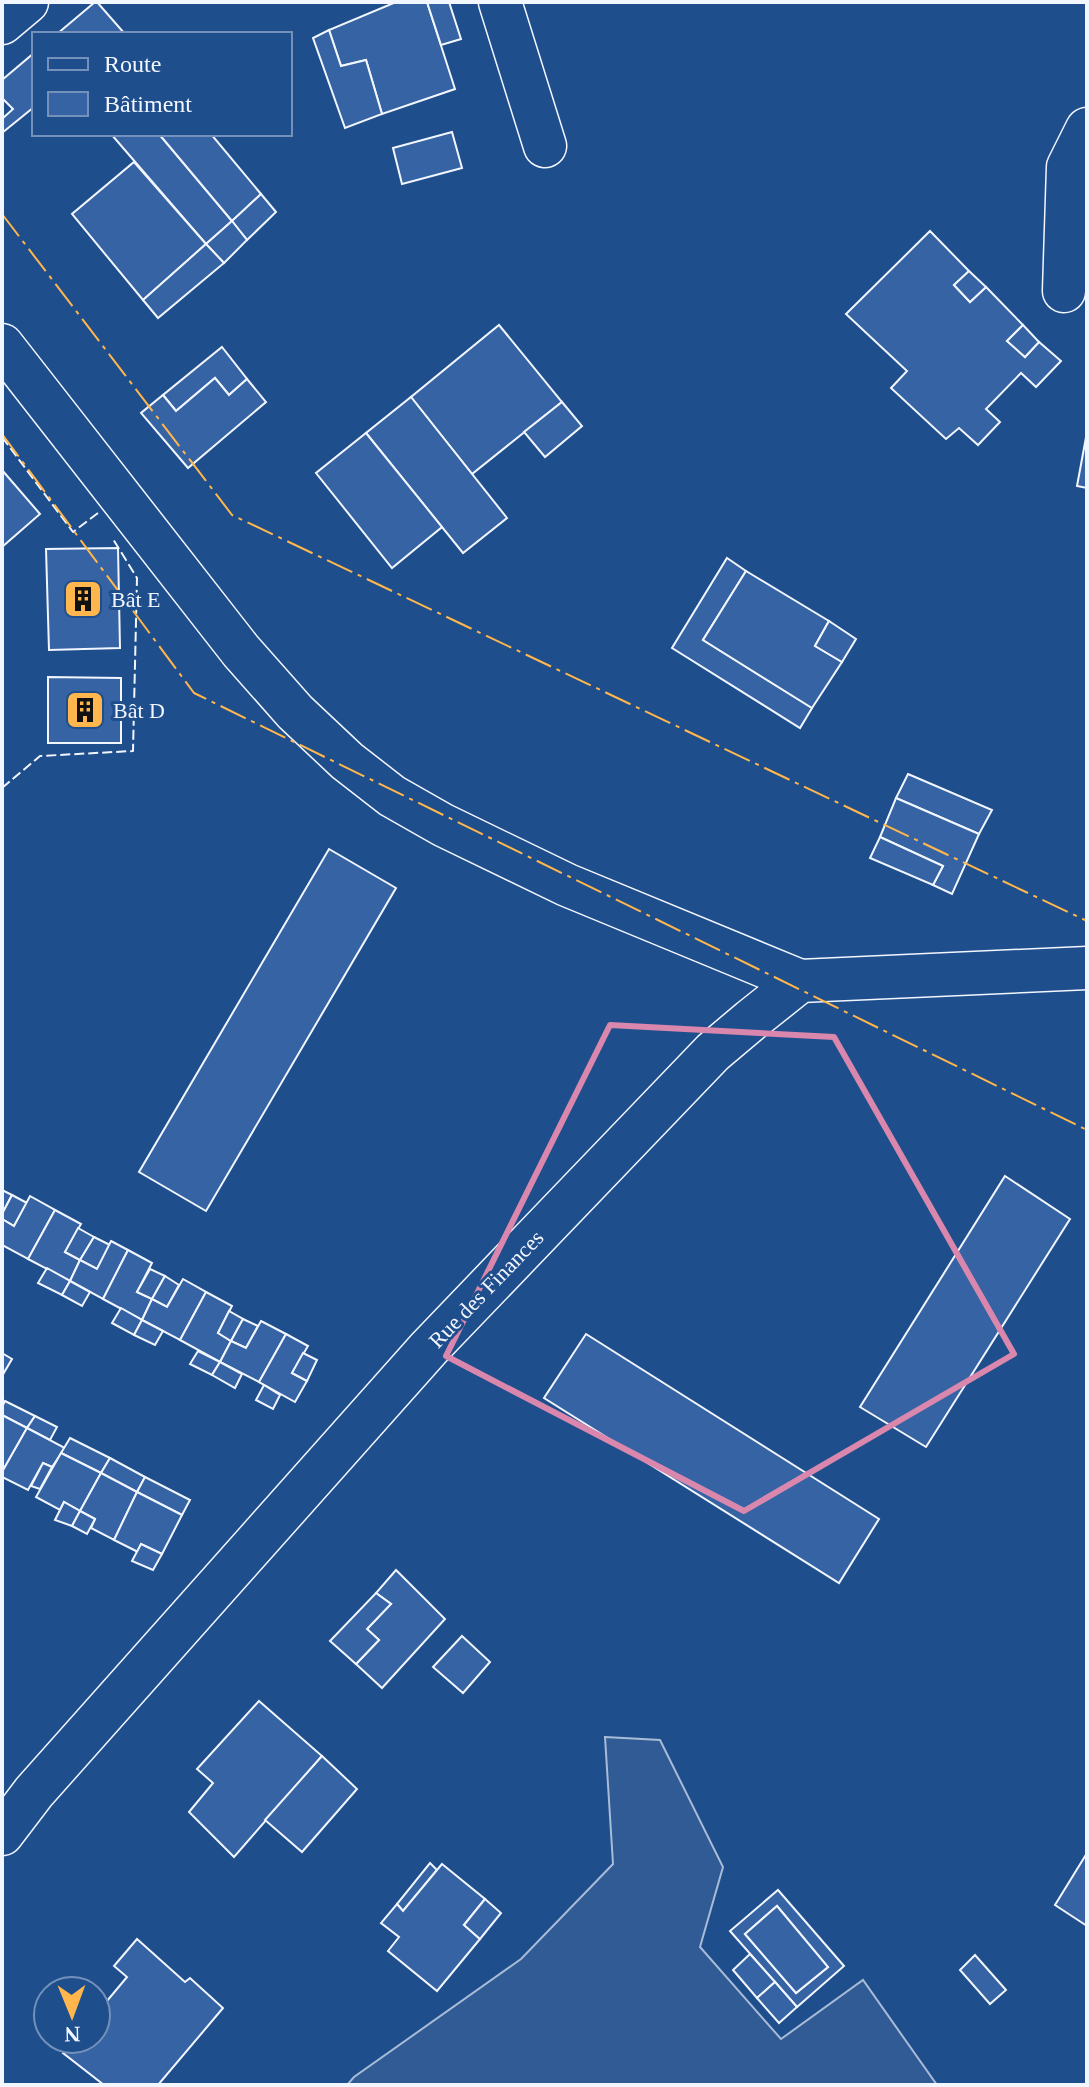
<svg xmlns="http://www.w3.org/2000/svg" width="1089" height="2087" viewBox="0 0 1089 2087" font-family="Georgia,serif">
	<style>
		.built { fill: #305b95; stroke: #a8bbd7; stroke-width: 2 }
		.building { fill: #3563a3; stroke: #f2f6ff; stroke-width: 2; fill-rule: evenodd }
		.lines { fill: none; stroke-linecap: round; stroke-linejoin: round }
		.minor-casing { stroke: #f2f6ff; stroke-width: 45 }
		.minor { stroke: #1f4e8c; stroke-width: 42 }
		.fence { stroke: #f2f6ff; stroke-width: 2; stroke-dasharray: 10 4; stroke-linecap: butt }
		.power { stroke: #ffb74d; stroke-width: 2; stroke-dasharray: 28 6 4 6; stroke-linecap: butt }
		.marked { fill: none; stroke: #da87ad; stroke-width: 6; stroke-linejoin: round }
		.labels { text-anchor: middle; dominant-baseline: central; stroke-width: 6; stroke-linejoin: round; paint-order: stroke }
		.poi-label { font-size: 22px; fill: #f2f6ff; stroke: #1f4e8c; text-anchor: start }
		.street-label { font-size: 22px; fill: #f2f6ff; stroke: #1f4e8c }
	</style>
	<rect width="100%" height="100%" fill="#1f4e8c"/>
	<polygon class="built" points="605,1737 660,1740 723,1867 700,1947 781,2039 863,1980 937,2085 347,2085 354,2077 521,1959 613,1864"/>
	<g class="building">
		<polygon points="95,2 97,2 125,34 57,34"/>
		<polygon points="396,2 427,2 455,89 382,114 366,60 341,66 329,30"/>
		<polygon points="427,2 449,2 461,39 441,45"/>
		<polygon points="329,30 341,66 366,60 382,114 345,128 313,38"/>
		<polygon points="34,53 34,107 2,133 2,119 13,109 2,98 2,80"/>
		<polygon points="452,132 462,168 402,184 393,148"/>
		<polygon points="111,134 159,134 232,221 206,244"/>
		<polygon points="159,134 211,134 261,194 232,221"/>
		<polygon points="134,162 206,244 143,300 72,214"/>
		<polygon points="261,194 276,212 247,240 232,221"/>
		<polygon points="232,221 247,240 224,263 206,244"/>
		<polygon points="930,231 969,271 954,285 970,302 986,287 1023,325 1007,341 1025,357 1039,342 1061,361 1036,387 1021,373 986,409 1000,422 978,445 959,428 946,439 891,388 907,371 846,314"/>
		<polygon points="206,244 224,263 158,318 143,300"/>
		<polygon points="969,271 986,287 970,302 954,285"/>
		<polygon points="499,325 562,402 472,474 411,397"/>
		<polygon points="1023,325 1039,342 1025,357 1007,341"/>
		<polygon points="222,347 247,379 229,395 215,378 176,411 163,395"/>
		<polygon points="215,378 229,395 247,379 266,402 188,468 141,413 163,395 176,411"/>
		<polygon points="411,397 507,518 463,553 366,433"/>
		<polygon points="562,402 582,426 545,457 524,432"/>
		<polygon points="1087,432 1087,488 1077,486"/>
		<polygon points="366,433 442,527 392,568 316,473"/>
		<polygon points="2,470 40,514 2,547"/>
		<polygon points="118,548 120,648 49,650 46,549"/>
		<polygon points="727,558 746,571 703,640 812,708 800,728 672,648"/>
		<polygon points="746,571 829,621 815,646 842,662 812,708 703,640"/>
		<polygon points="829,621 856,639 842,662 815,646"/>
		<polygon points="48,677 121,678 121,743 48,743"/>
		<polygon points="908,774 992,810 979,834 896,798"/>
		<polygon points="896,798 979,834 952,894 933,885 943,866 880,837"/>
		<polygon points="880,837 943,866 933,885 870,858"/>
		<polygon points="329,849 396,888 206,1211 139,1172"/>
		<polygon points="1005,1176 1070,1219 926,1447 860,1407"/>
		<polygon points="2,1190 12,1195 2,1214"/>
		<polygon points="12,1195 27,1203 14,1226 2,1219 2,1214"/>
		<polygon points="30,1196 55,1210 28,1259 2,1245 2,1219 14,1226"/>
		<polygon points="55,1210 81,1224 65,1252 80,1260 70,1281 28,1259"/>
		<polygon points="78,1228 94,1237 80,1260 65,1252"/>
		<polygon points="94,1237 110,1245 97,1269 80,1260"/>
		<polygon points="111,1241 128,1250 103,1299 70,1281 80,1260 97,1269"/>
		<polygon points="128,1250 152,1263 137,1292 152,1299 142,1320 103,1299"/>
		<polygon points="47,1268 70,1281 62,1295 38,1283"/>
		<polygon points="150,1269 165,1276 152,1299 137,1292"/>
		<polygon points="165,1276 179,1285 167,1307 152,1299"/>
		<polygon points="183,1279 206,1292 180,1340 142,1320 152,1299 167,1307"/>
		<polygon points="70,1281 90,1292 82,1306 62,1295"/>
		<polygon points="206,1292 232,1306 218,1333 231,1341 220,1362 180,1340"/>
		<polygon points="121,1308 142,1320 134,1335 112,1323"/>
		<polygon points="229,1311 243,1319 231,1341 218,1333"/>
		<polygon points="243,1319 258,1326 246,1348 231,1341"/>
		<polygon points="142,1320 163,1331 155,1345 134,1335"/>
		<polygon points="261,1321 286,1334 259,1382 220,1362 231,1341 246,1348"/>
		<polygon points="286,1334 308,1346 292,1373 307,1381 295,1402 259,1382"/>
		<polygon points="586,1334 879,1519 839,1583 544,1398"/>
		<polygon points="198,1351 220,1362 212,1375 190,1364"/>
		<polygon points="2,1353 12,1359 2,1376"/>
		<polygon points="303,1353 317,1360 307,1381 292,1373"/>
		<polygon points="220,1362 242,1374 235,1388 212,1375"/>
		<polygon points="264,1385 280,1395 273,1409 256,1400"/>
		<polygon points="5,1401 35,1416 27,1428 2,1415 2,1407"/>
		<polygon points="2,1415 27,1428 2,1472"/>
		<polygon points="35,1416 57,1427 50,1440 27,1428"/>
		<polygon points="27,1428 65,1448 52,1467 43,1463 28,1490 2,1477 2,1472"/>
		<polygon points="70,1438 110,1458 101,1473 61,1453"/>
		<polygon points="61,1453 101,1473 80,1511 64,1502 60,1510 36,1497"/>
		<polygon points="110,1458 145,1477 137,1492 101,1473"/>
		<polygon points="43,1463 52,1467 40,1489 31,1486"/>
		<polygon points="101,1473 137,1492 114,1540 91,1528 95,1519 80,1511"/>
		<polygon points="145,1477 190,1500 182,1515 137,1492"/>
		<polygon points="137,1492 182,1515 162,1554 141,1544 138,1552 114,1540"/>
		<polygon points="64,1502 80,1511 72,1526 55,1520"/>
		<polygon points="80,1511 95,1519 87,1534 72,1526"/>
		<polygon points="141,1544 162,1554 153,1570 132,1561"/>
		<polygon points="396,1570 445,1619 382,1688 356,1664 379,1640 367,1629 391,1604 376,1593"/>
		<polygon points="376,1593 391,1604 367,1629 379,1640 356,1664 330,1641"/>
		<polygon points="462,1636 490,1662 463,1693 433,1667"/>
		<polygon points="259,1701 322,1756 234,1857 189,1812 213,1783 197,1769"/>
		<polygon points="322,1756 357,1789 302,1852 265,1820"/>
		<polygon points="1087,1853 1087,1926 1055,1905"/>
		<polygon points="430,1863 437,1870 403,1911 397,1904"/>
		<polygon points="442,1864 485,1899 464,1925 480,1939 437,1991 388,1951 399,1937 381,1923 397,1904 403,1911"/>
		<path d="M778,1890L844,1966L797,2007L730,1931ZM777,1906L828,1967L796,1993L745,1934Z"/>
		<polygon points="485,1899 501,1913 480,1939 464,1925"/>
		<polygon points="777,1906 828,1967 796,1993 745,1934"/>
		<polygon points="137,1939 185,1982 190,1978 223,2008 158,2085 104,2085 63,2053 74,2039 96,2039 96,2014 127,1977 114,1966"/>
		<polygon points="750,1954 775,1982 757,1998 733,1970"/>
		<polygon points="975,1955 1006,1990 990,2004 960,1970"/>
		<polygon points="775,1982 797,2007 779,2023 757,1998"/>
	</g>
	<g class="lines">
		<defs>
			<g id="minor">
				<polyline points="500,2 545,146"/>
				<polyline points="2,23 27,2"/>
				<polyline points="1064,291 1068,167 1087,129"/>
				<polyline points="2,345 241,651 295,712 347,761 392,796 443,825 567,885 800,981"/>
				<polyline points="2,1834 34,1792 429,1348 713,1052 751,1020 800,981 1087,968"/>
			</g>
		</defs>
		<use href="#minor" class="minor-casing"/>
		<use href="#minor" class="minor"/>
		<g class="fence">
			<polyline points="2,437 73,532 98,513"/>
			<polyline points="2,788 40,756 133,751 137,578 113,539"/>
		</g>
		<g class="power">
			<polyline points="2,214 232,515 1087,921"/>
			<polyline points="2,434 194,693 1087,1130"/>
		</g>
	</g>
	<path class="marked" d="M610,1025L834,1037L1014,1354L744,1511L446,1356Z"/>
	<defs>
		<symbol id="building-square" viewBox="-11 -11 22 22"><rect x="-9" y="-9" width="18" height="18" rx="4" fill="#ffb74d" stroke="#1f4e8c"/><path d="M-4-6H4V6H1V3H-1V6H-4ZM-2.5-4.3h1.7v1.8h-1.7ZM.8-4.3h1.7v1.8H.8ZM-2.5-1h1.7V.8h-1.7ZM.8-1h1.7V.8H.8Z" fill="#111"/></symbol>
	</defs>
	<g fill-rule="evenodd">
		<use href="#building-square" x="61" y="577" width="44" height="44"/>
		<use href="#building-square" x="63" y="688" width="44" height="44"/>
	</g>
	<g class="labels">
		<g class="poi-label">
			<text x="111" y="599">Bât E</text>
			<text x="113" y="710">Bât D</text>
		</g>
		<g class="street-label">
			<text transform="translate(486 1289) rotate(-46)">Rue des Finances</text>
		</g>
	</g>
	<rect width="1089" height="2087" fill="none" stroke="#f2f6ff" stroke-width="8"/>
	<rect x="32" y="32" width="260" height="104" fill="#1f4e8c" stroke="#7391ba" stroke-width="2"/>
	<rect x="48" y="58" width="40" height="12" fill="#1f4e8c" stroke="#7391ba" stroke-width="2"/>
	<text x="104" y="72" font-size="24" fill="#f2f6ff">Route</text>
	<rect x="48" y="92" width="40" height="24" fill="#3563a3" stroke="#7391ba" stroke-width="2"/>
	<text x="104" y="112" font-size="24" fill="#f2f6ff">Bâtiment</text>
	<g transform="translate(72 2015) rotate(179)"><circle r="38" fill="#1f4e8c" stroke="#7391ba" stroke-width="2"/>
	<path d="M0-6L14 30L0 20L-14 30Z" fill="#ffb74d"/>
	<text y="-12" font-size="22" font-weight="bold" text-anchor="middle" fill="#f2f6ff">N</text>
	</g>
</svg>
